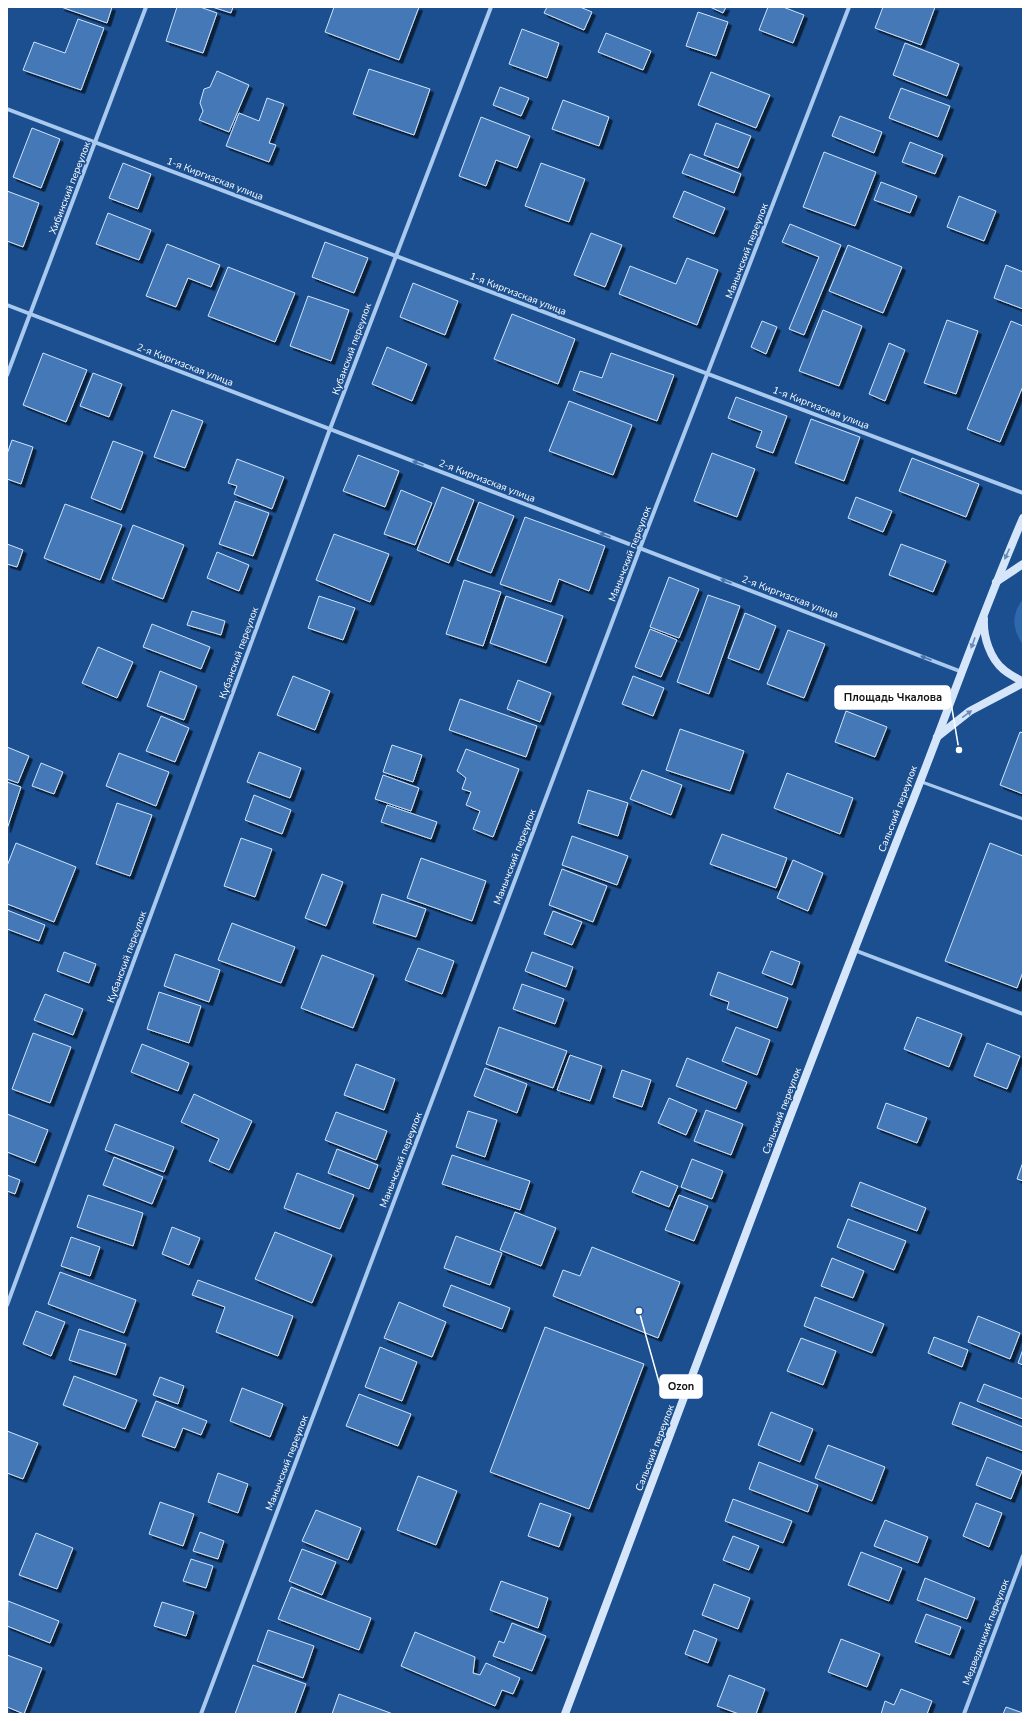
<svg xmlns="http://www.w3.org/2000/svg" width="1030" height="1721" viewBox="0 0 1030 1721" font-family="'Nunito Sans',sans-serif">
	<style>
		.green { fill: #2e69ad }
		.building { fill: #4478b7; stroke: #cfe3fa; filter: url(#shadow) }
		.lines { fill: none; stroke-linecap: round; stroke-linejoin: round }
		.service { stroke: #a9c9ee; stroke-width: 3 }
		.minor { stroke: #a9c9ee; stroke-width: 4 }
		.secondary { stroke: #d6e6fa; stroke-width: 8 }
		.oneway { fill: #4674ac }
		.oneway2 { fill: #668bba }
		.labels { text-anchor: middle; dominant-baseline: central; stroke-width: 3; stroke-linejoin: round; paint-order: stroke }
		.street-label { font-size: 10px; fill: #fff; stroke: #1b4f8f }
		.leader { fill: none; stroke: #fff; stroke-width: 1.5 }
		.callout-dot { fill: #fff; stroke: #1b4f8f; stroke-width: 1.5 }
		.callout { fill: #fff; stroke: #fff; stroke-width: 1.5 }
		.callout-label { font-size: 11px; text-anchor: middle; font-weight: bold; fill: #111 }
	</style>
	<defs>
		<filter id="shadow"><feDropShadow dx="3.5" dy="3.5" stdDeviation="0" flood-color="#0009"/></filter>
	</defs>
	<rect width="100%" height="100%" fill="#1b4f8f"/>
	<path class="green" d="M1023,599V645C1012,628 1011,615 1023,599Z"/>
	<g class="building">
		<polygon points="61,7 112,7 107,23"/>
		<polygon points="177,7 200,7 217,13 203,53 166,41"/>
		<polygon points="212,7 233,7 231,13"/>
		<polygon points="334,7 419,7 399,60 325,32"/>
		<polygon points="547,7 580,7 592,12 584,30 544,13"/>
		<polygon points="710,7 726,7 723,13"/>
		<polygon points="768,7 783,7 804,15 793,43 759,30"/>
		<polygon points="883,7 935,7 921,45 875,28"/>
		<polygon points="698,12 728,22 716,56 686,46"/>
		<polygon points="78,19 104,28 81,90 23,70 34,42 65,53"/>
		<polygon points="522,29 559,43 547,78 509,64"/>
		<polygon points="606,33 651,51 643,70 598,52"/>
		<polygon points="905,43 959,64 947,96 893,75"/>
		<polygon points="369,69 430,89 414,135 353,114"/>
		<polygon points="217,71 249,85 229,132 199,120 203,111 200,103 204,89 210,87"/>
		<polygon points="711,72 770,95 756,128 698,105"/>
		<polygon points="500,87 529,98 521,116 493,105"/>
		<polygon points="901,88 950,106 938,137 889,118"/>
		<polygon points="267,98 284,104 269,143 276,145 269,162 226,146 239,113 259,121"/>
		<polygon points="563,100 609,117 599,146 552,129"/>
		<polygon points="840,116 882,132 874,153 832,136"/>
		<polygon points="481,117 530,136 517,168 496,160 486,186 459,176"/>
		<polygon points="716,123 751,136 738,168 704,155"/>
		<polygon points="32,128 60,139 41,188 13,177"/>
		<polygon points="910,142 943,155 935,174 902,162"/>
		<polygon points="824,152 876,172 855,226 803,207"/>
		<polygon points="690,154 741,174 734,193 682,173"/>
		<polygon points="123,163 151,174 138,209 109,198"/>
		<polygon points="541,163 585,179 569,222 525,206"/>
		<polygon points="881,182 917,196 910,213 874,200"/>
		<polygon points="7,191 39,203 23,247 7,241"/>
		<polygon points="684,191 725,208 714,234 673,217"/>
		<polygon points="959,196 996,211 984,241 947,227"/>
		<polygon points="108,213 151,230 139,260 96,244"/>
		<polygon points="790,224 841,245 804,335 789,329 819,257 782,242"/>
		<polygon points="591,233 622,245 605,287 574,275"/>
		<polygon points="325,242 368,258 354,293 312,277"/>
		<polygon points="167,244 220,265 211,287 188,278 176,307 146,296"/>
		<polygon points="848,245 902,267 883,313 829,291"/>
		<polygon points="687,258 718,270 697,325 619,294 630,266 676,284"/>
		<polygon points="1006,265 1023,272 1023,309 994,298"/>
		<polygon points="228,267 295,293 275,342 208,316"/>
		<polygon points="413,283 458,301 445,335 400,317"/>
		<polygon points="308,296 349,310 331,361 290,346"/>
		<polygon points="823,310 862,326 839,386 799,371"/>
		<polygon points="512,314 575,339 558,384 494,359"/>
		<polygon points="947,320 978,331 956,394 924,383"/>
		<polygon points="762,321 777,327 766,354 751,347"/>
		<polygon points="1011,321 1023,326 1023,386 1000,442 967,429"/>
		<polygon points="889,343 905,350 885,401 869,394"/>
		<polygon points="387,347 427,364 412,401 372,384"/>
		<polygon points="43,353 87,370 66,422 23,405"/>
		<polygon points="611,353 674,375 657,421 573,390 580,371 602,378"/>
		<polygon points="93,373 122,384 109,417 80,406"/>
		<polygon points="736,397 787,416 773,453 756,447 762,431 728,418"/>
		<polygon points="569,401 632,425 613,475 549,451"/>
		<polygon points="172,410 203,421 185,468 154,457"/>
		<polygon points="811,419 860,437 844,481 795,463"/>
		<polygon points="12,440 33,447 21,484 7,479 7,454"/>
		<polygon points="113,441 143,452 121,510 91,498"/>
		<polygon points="712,453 755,469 737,517 694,501"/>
		<polygon points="358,455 399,471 385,507 343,491"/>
		<polygon points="912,458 979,484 966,517 899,491"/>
		<polygon points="237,459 284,477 272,509 234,494 237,486 228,483"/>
		<polygon points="442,487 474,500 449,563 417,550"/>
		<polygon points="401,490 432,503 415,545 384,534"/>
		<polygon points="856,497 892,511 883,532 848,518"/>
		<polygon points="235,501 269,513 253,556 219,544"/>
		<polygon points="479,502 514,516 491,573 457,560"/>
		<polygon points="65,504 122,525 100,580 44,558"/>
		<polygon points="525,517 605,546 589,591 559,579 551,602 500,584"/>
		<polygon points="133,525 184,545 163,599 112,579"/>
		<polygon points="334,534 389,554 370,602 316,580"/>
		<polygon points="7,544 23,550 17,567 7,564"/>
		<polygon points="901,544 946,561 933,592 889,575"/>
		<polygon points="217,552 249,565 239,591 207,578"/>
		<polygon points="669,577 699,589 679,638 650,627"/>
		<polygon points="464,580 501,592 483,646 446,634"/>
		<polygon points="708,595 740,606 709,694 677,682"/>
		<polygon points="319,596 355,608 343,640 308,628"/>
		<polygon points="506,596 563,616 546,663 490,643"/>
		<polygon points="192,611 225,621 221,635 187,625"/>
		<polygon points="745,613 776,626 759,670 728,658"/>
		<polygon points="152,624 210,647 201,669 143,647"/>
		<polygon points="650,629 677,640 661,677 635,667"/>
		<polygon points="788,630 825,644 804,698 767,684"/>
		<polygon points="98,647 133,662 117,698 82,683"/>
		<polygon points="160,671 197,686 184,720 147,706"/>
		<polygon points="293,676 330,691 315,730 277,715"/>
		<polygon points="633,676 664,688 653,716 622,704"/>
		<polygon points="518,680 551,693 540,722 507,709"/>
		<polygon points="460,699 537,726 526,757 449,730"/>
		<polygon points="846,711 887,727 875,757 835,742"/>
		<polygon points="161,716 189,728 175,762 146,751"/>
		<polygon points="680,729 744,751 730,791 666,770"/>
		<polygon points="1020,732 1023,733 1023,794 1000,785"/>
		<polygon points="392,745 422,755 413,782 383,772"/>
		<polygon points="7,747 29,756 18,783 7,779"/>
		<polygon points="466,749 519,769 493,837 473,829 480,811 466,805 471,792 462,789 466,778 457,771"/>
		<polygon points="259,752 301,768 290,798 247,782"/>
		<polygon points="119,753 169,772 156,806 106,786"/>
		<polygon points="41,763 63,772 54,794 32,786"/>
		<polygon points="642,770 682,785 671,815 630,799"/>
		<polygon points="787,773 853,798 840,834 774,808"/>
		<polygon points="383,775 419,788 411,811 375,799"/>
		<polygon points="7,782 21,787 7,829"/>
		<polygon points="588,790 628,803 618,836 578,823"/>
		<polygon points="254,795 291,810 282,834 245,820"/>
		<polygon points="117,803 152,815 130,876 96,864"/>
		<polygon points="387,805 437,822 431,839 381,822"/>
		<polygon points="722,834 787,858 776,888 710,864"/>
		<polygon points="572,836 628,856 617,885 562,865"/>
		<polygon points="241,838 272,849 255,897 224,886"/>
		<polygon points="16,843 76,867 54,922 7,904 7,866"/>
		<polygon points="990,843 1023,856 1023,972 1017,988 945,961"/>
		<polygon points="421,858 486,881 472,921 407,898"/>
		<polygon points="793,860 823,873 808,911 777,898"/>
		<polygon points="562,869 607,886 593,922 549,905"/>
		<polygon points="322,874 343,882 326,926 305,918"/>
		<polygon points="382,894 426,909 416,937 373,923"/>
		<polygon points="7,910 45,925 39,941 7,929"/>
		<polygon points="553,911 582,922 572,945 544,934"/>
		<polygon points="232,923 295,947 281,983 218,960"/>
		<polygon points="418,948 454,961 442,994 405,980"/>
		<polygon points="771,951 800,962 792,985 762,973"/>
		<polygon points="64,952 96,964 89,983 57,971"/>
		<polygon points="532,952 573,967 566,987 525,971"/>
		<polygon points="175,954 220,970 209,1002 164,986"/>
		<polygon points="322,955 374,975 353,1028 301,1008"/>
		<polygon points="718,972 788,998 777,1028 727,1009 729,1002 710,995"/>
		<polygon points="522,984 564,999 555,1024 513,1009"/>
		<polygon points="159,992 201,1006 189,1043 147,1029"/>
		<polygon points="45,994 83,1009 73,1035 34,1020"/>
		<polygon points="917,1017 962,1034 949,1067 904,1049"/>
		<polygon points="499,1027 567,1051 553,1088 486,1064"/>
		<polygon points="736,1027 770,1040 757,1075 722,1061"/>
		<polygon points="33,1033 71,1047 50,1103 12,1089"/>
		<polygon points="987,1043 1020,1056 1007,1089 974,1076"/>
		<polygon points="142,1044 189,1063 178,1091 131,1072"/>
		<polygon points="570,1055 602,1066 590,1101 557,1090"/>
		<polygon points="687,1058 747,1082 736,1109 676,1086"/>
		<polygon points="356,1064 395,1079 384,1110 344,1095"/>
		<polygon points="485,1068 527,1084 517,1113 474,1096"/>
		<polygon points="622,1070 651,1080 642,1107 613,1097"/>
		<polygon points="194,1094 252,1121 229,1170 209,1161 219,1139 181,1122"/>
		<polygon points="669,1098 697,1110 686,1135 658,1123"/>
		<polygon points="886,1103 927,1118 917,1143 877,1128"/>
		<polygon points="706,1110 743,1124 731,1155 694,1141"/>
		<polygon points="468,1111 497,1120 485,1157 456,1147"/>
		<polygon points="336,1112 387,1131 376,1160 325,1140"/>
		<polygon points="7,1114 48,1130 35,1163 7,1152"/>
		<polygon points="115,1124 174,1147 164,1172 105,1150"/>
		<polygon points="337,1149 378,1165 369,1189 328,1173"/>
		<polygon points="452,1155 530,1181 520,1210 442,1184"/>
		<polygon points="114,1157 163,1177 152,1204 103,1185"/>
		<polygon points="692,1159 723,1171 712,1199 681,1187"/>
		<polygon points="1023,1162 1023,1181 1017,1179"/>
		<polygon points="641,1171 678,1186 669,1207 632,1192"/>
		<polygon points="297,1173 354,1195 340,1229 284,1208"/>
		<polygon points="7,1175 20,1180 15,1194 7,1191"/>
		<polygon points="860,1182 926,1208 917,1231 851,1206"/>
		<polygon points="88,1195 143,1213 133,1246 77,1227"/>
		<polygon points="679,1195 708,1206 694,1241 665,1230"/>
		<polygon points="515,1212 556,1228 541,1266 500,1250"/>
		<polygon points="848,1219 906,1241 894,1270 837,1247"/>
		<polygon points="172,1227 200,1238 189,1265 162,1254"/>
		<polygon points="275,1232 332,1255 312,1303 255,1279"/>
		<polygon points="456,1236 502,1253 490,1285 444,1268"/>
		<polygon points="71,1237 100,1247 90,1276 61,1266"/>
		<polygon points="592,1247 680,1282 658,1338 553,1296 563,1270 580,1276"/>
		<polygon points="832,1258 864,1271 853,1298 821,1286"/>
		<polygon points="60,1272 136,1300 124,1333 48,1304"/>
		<polygon points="198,1280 293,1316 278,1356 216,1332 225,1307 192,1295"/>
		<polygon points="451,1285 510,1308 502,1329 443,1306"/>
		<polygon points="815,1297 884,1324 872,1353 804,1326"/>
		<polygon points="399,1302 446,1322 432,1357 384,1338"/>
		<polygon points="36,1311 65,1322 51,1356 23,1344"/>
		<polygon points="978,1316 1020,1333 1010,1359 968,1342"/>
		<polygon points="545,1327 644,1364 589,1509 490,1472"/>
		<polygon points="79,1329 126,1344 116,1375 69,1360"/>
		<polygon points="934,1337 968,1350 962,1367 928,1353"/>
		<polygon points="801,1338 836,1351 823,1385 787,1371"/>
		<polygon points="380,1347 417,1362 402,1401 365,1387"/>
		<polygon points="1023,1349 1023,1365 1018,1363"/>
		<polygon points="74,1376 137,1400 125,1429 63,1405"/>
		<polygon points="160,1377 184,1386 178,1404 153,1395"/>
		<polygon points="984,1384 1023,1399 1023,1419 977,1401"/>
		<polygon points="242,1388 283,1404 270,1437 230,1421"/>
		<polygon points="359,1394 411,1414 398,1446 346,1426"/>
		<polygon points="156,1401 207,1421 201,1435 183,1428 175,1448 142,1436"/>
		<polygon points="960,1402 1023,1427 1023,1451 952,1424"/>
		<polygon points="771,1412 813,1429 800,1462 758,1445"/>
		<polygon points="7,1431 38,1443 23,1479 7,1473"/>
		<polygon points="828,1445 885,1467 872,1501 815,1478"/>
		<polygon points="987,1457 1022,1471 1011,1499 976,1485"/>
		<polygon points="759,1462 818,1485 808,1512 749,1489"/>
		<polygon points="218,1473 248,1484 238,1513 208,1502"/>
		<polygon points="418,1476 457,1491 436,1545 397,1530"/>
		<polygon points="733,1499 792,1521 783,1543 725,1521"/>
		<polygon points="160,1502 194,1514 183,1546 149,1534"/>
		<polygon points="540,1503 571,1514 559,1547 528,1536"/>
		<polygon points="976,1503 1002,1513 989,1547 963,1536"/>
		<polygon points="316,1510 361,1528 348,1560 302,1541"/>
		<polygon points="885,1520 928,1537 918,1563 874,1546"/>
		<polygon points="200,1532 224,1541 218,1559 193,1551"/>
		<polygon points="36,1533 73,1548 57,1589 19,1575"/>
		<polygon points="733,1536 759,1546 749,1570 723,1560"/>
		<polygon points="302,1549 336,1562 322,1595 289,1581"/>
		<polygon points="861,1552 902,1568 889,1601 848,1585"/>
		<polygon points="191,1559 213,1566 206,1588 183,1581"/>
		<polygon points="925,1578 975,1598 967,1619 917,1600"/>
		<polygon points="501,1581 548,1598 538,1628 490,1610"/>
		<polygon points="714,1584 750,1598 738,1629 702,1615"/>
		<polygon points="291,1587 371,1618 359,1650 278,1619"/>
		<polygon points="8,1601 59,1621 50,1643 7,1626"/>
		<polygon points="162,1602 194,1612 186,1636 154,1626"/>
		<polygon points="926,1614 961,1627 950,1655 915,1642"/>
		<polygon points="512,1623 546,1636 532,1671 493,1656 499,1641 504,1643"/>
		<polygon points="268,1630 314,1646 303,1678 257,1661"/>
		<polygon points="694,1630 717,1639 708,1663 685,1654"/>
		<polygon points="415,1632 475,1657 473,1673 480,1675 486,1663 520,1678 513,1694 502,1690 495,1706 401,1666"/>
		<polygon points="841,1639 880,1654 867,1687 828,1672"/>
		<polygon points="7,1655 42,1668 24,1714 7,1707"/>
		<polygon points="253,1665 306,1684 295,1714 235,1714"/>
		<polygon points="729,1675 765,1689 756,1714 739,1714 717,1706"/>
		<polygon points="901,1689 932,1701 927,1714 881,1714 885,1701 894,1705"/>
		<polygon points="339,1694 393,1714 332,1714"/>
		<polygon points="1006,1707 1023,1713 1023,1714 1003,1714"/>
	</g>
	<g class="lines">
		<polyline class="service" points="922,782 1023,819"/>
		<g class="minor">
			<polyline points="7,109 1023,493"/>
			<polyline points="7,305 962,672"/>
			<polyline points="7,375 146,7"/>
			<polyline points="854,950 1023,1014"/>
			<polyline points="7,1305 330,429 491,7"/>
			<polyline points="201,1714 640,548 849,7"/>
			<polyline points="964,1714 1023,1556"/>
		</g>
		<g class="secondary">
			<polyline points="996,582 1023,564"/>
			<path d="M984,619C983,636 990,659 1004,670C1010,675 1017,678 1023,682"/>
			<polyline points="937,737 970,711 1023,683"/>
			<path d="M565,1714C680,1409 793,1103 913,800C950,706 983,611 1023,518"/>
		</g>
	</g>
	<defs><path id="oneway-solid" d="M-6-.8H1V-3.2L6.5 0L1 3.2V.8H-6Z"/></defs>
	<g class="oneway">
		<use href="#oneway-solid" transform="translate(418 463) rotate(-159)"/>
		<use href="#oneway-solid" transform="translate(605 535) rotate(-159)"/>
		<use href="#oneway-solid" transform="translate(726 581) rotate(-159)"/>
		<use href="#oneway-solid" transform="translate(926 658) rotate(-159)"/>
	</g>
	<g class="oneway2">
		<use href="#oneway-solid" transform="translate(1007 554) rotate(114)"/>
		<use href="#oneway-solid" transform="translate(973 643) rotate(110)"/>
		<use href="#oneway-solid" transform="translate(967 714) rotate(-36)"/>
	</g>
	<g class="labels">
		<g class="street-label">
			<text transform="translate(215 179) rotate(21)">1-я Киргизская улица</text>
			<text transform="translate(70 188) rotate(-69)">Хибинский переулок</text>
			<text transform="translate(747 251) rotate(-69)">Манычский переулок</text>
			<text transform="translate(518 294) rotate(21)">1-я Киргизская улица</text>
			<text transform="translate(352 349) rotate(-70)">Кубанский переулок</text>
			<text transform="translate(185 365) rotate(21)">2-я Киргизская улица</text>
			<text transform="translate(821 408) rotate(21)">1-я Киргизская улица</text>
			<text transform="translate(487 481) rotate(21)">2-я Киргизская улица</text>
			<text transform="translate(630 554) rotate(-69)">Манычский переулок</text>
			<text transform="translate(790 597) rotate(21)">2-я Киргизская улица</text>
			<text transform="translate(239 653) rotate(-70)">Кубанский переулок</text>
			<text transform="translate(898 809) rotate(-69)">Сальский переулок</text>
			<text transform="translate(515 857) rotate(-69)">Манычский переулок</text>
			<text transform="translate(127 957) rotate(-70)">Кубанский переулок</text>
			<text transform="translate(782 1111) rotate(-69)">Сальский переулок</text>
			<text transform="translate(401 1160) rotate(-69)">Манычский переулок</text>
			<text transform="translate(655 1448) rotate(-69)">Сальский переулок</text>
			<text transform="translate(287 1463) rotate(-69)">Манычский переулок</text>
			<text transform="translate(986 1632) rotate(-69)">Медведицкий переулок</text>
		</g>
	</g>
	<path class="leader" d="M959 750L950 697M639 1311L660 1386"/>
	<g class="callout-dot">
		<circle cx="959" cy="750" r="4"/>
		<circle cx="639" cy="1311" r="4"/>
	</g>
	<g class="callout">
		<rect x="835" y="686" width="115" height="23" rx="4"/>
		<rect x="660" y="1375" width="42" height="23" rx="4"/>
	</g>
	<g class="callout-label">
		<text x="893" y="701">Площадь Чкалова</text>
		<text x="681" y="1390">Ozon</text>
	</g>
	<rect width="1030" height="1721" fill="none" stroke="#ffffff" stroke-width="16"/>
</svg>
